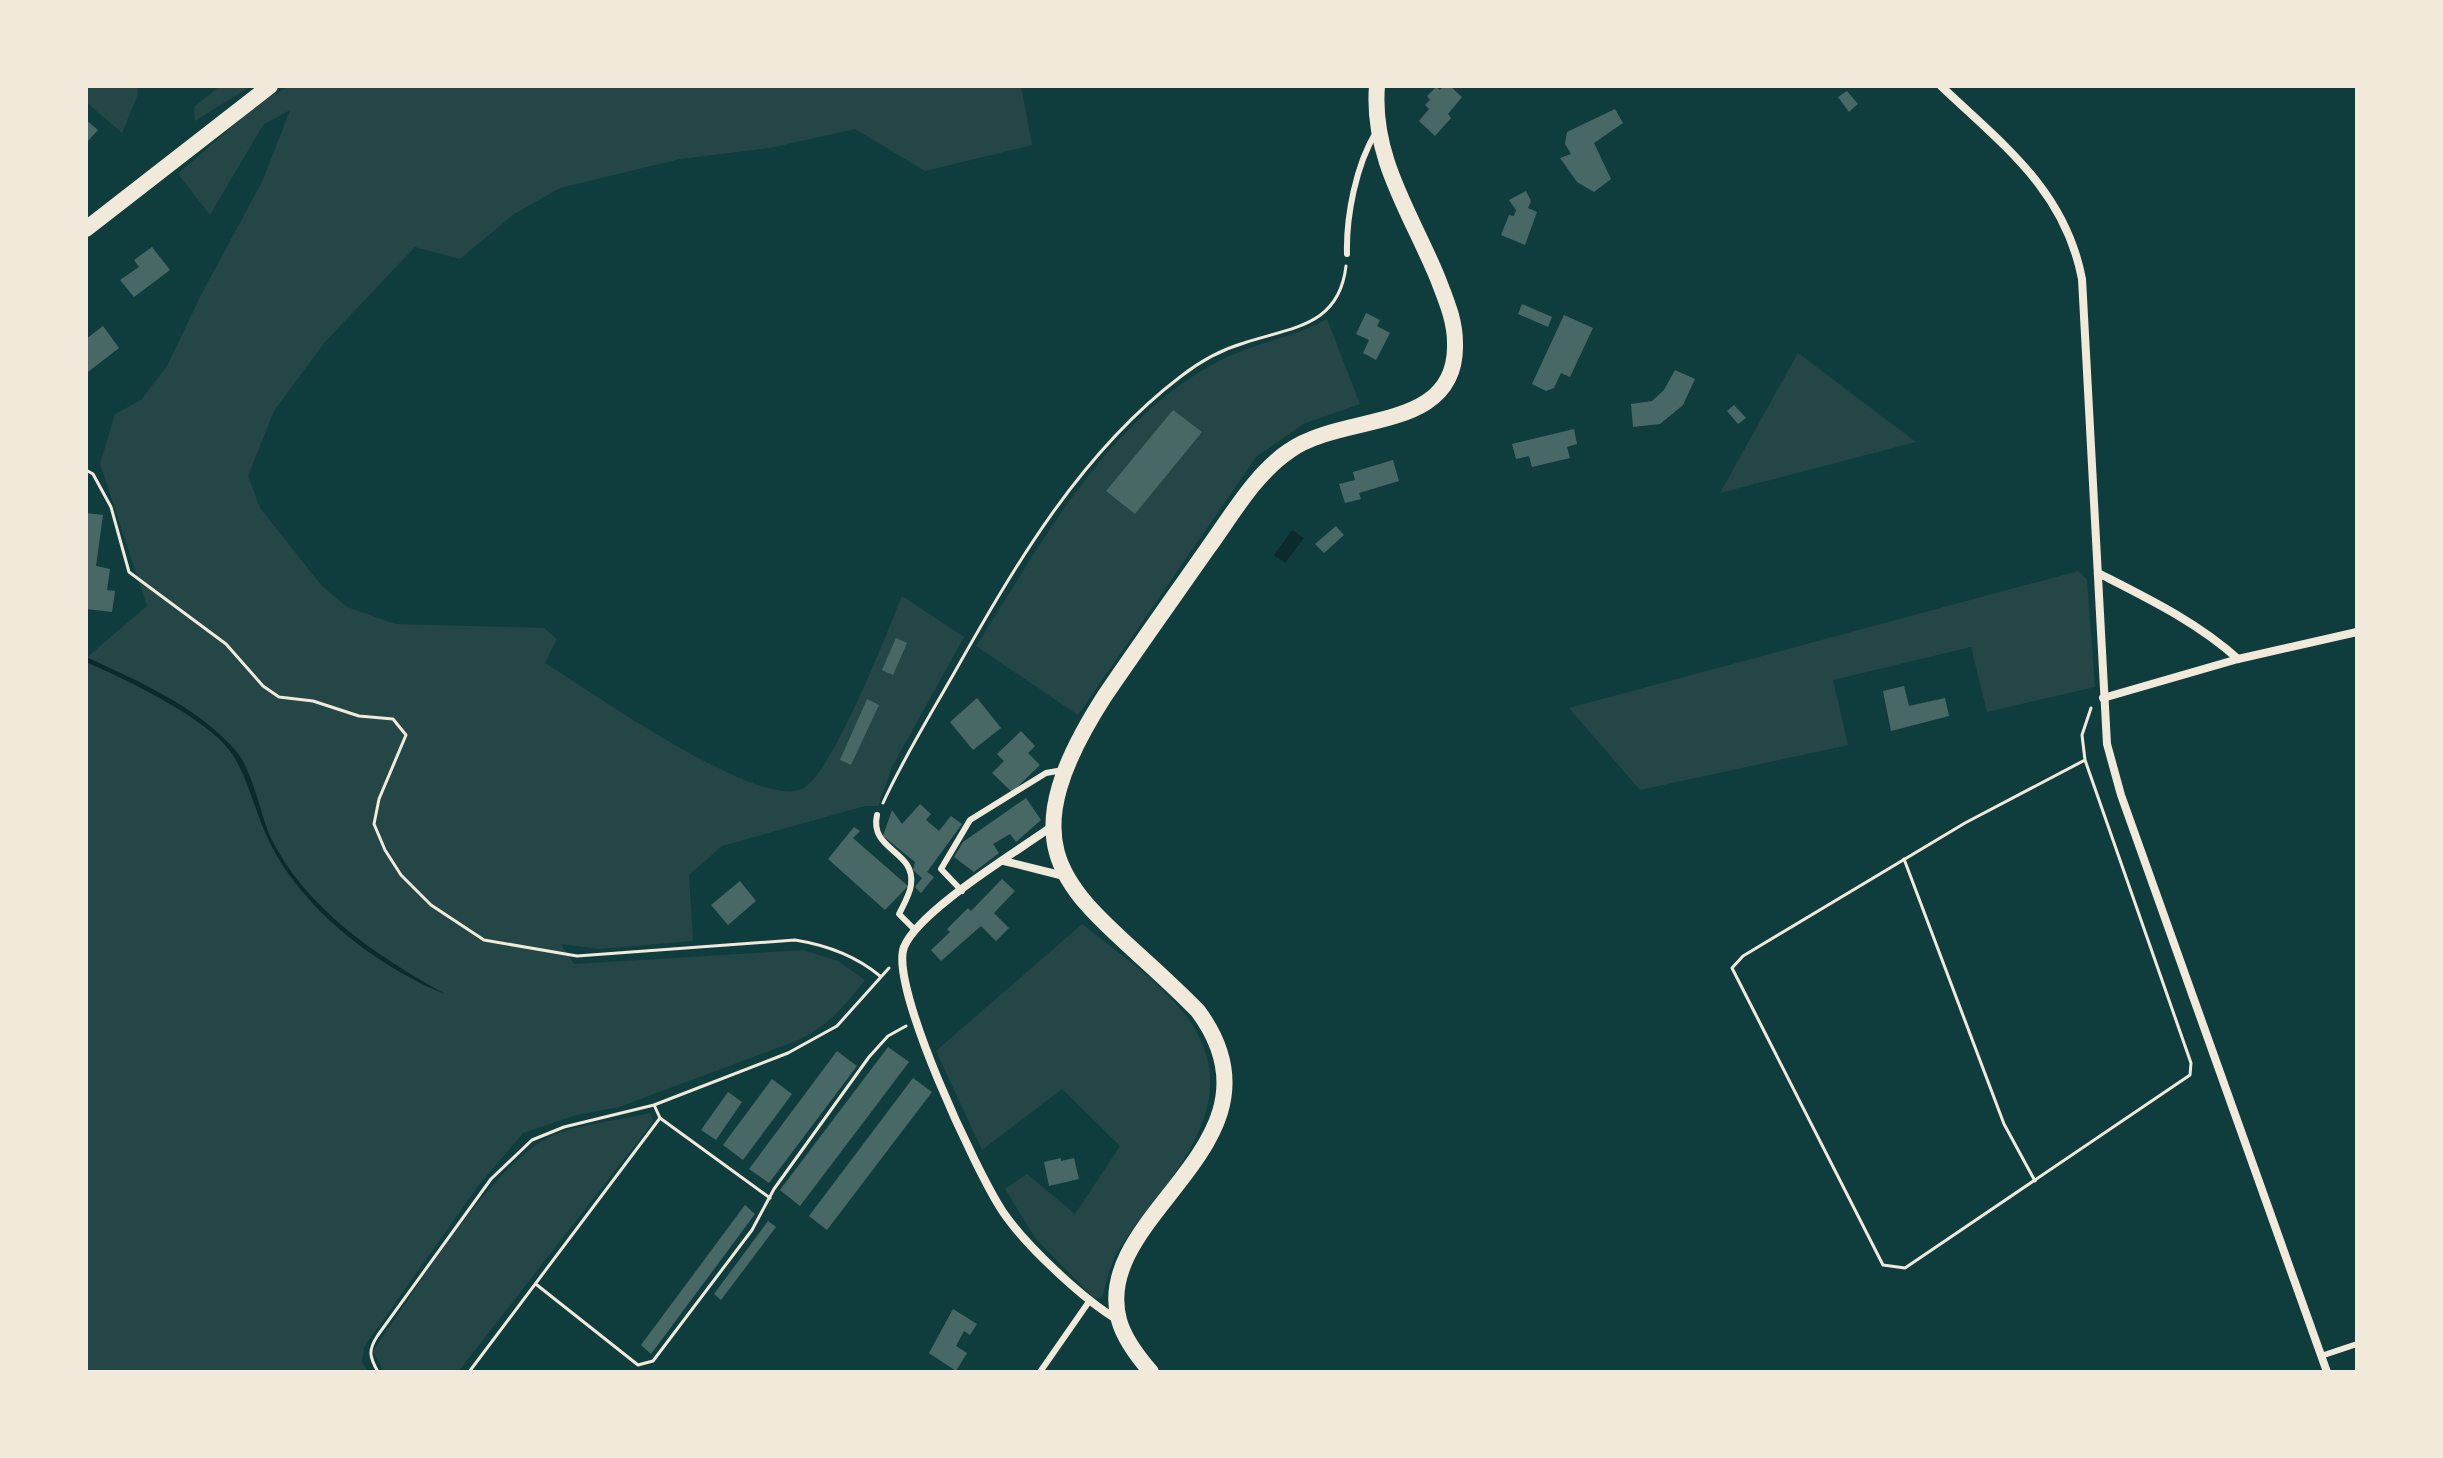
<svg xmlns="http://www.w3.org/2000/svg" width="2443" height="1458" viewBox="0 0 2443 1458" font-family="Manrope,sans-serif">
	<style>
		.green { fill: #244646 }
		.water { fill: #0a2a2b }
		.building { fill: #486865 }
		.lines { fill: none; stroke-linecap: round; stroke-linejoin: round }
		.path { stroke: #f1e9da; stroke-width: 3 }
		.service { stroke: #f1e9da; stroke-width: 6 }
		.minor { stroke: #f1e9da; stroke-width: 8 }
		.secondary { stroke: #f1e9da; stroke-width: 16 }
	</style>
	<rect width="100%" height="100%" fill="#0f3d3e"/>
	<g class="green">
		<polygon points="86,86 137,86 138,94 122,133 86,102"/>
		<polygon points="220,86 251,86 195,121 194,107"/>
		<path d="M289,86H1021L1032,145L925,171L855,129L770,148L680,159L560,188L514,214L460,259L415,247L324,343L274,411L248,476L260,508L321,585L347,607L395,624L544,628L557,639L545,663C589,690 758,810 802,789C833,774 887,632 902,596L964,637L892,767L878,806H865L722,846L689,875L693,941L599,949L561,944L574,964L803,950L838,961L865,980C844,1007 827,1027 796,1041L619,1107L576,1115L523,1133L478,1186L364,1347L362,1362L368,1372H86V658L147,606L100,464L115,414L141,400L167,366L202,293L263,180L290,110L263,125L210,215L178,174L260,102Z"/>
		<path d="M1327,319L1360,404L1303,424L1256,457L1078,715L976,646C1042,543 1106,420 1219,361C1254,343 1293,338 1327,319Z"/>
		<polygon points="1798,353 1916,442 1720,493"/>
		<polygon points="2078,571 2087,579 2095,687 1987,712 1971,647 1833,680 1848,745 1640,790 1569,708"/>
		<path d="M1082,924C1170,993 1259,1048 1179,1167C1160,1196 1136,1221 1118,1251C1110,1264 1107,1282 1102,1297L1095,1299L1036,1239L1005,1189L1027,1174L1075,1214L1120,1146L1062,1089L982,1150L936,1051Z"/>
		<path d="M650,1113L653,1122L458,1372H384L373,1351C412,1296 495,1158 554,1135C581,1124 621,1120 650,1113Z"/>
	</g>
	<g class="water">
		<polygon points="1292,530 1304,538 1285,563 1274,555"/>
		<path d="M86,657C138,681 197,706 236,751C252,769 260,813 270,836C305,909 377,956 445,994C376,966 302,909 269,841C256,815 247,774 230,751C205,717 125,679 86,662Z"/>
	</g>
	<g class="building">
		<polygon points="1444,86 1450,86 1462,97 1448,114 1451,118 1435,136 1419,121 1429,109 1425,105 1430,100 1427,96 1436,87 1440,90"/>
		<polygon points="1847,91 1858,104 1849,112 1838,97"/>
		<polygon points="1615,109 1623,123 1594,143 1611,179 1594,192 1577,182 1560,158 1571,154 1565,144 1567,132"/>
		<polygon points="86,120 98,130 86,143"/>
		<polygon points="1526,191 1531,201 1528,208 1537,212 1525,245 1501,235 1509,215 1514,216 1516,210 1509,200"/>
		<polygon points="152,247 170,270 134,297 120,280 139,267 134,260"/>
		<polygon points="1522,304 1552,317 1548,327 1518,314"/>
		<polygon points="1366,313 1380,320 1377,326 1390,333 1376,360 1363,353 1369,340 1356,334"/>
		<polygon points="1564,315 1593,328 1570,377 1561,373 1554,388 1546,391 1532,384"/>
		<polygon points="103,326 119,348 88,372 86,339"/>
		<polygon points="1675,370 1695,379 1683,405 1660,424 1633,427 1631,404 1652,401 1664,390"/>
		<polygon points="1734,405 1746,418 1738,424 1727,411"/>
		<polygon points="1173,410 1202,432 1135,514 1106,491"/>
		<polygon points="1574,429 1577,444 1567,447 1570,458 1532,467 1529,456 1516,459 1512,444"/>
		<polygon points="1393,460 1399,481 1359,493 1361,499 1345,503 1339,484 1355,480 1353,472"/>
		<polygon points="86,513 103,515 96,566 110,569 107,590 115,591 112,612 86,609"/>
		<polygon points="1336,526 1344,535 1324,553 1315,544"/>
		<polygon points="896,638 907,643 893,675 882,670"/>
		<polygon points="1904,686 1909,706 1945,698 1949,716 1891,731 1883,691"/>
		<polygon points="977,698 1001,728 973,750 950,722"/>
		<polygon points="867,699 879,705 851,765 840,760"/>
		<polygon points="1021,731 1035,746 1028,753 1040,765 1012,792 992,773 1004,761 997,754"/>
		<polygon points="1026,798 1041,820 1016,842 1010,834 993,844 999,853 974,872 954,857 963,842"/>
		<polygon points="920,804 931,814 926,820 939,831 951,816 962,824 927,872 934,877 921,893 915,887 922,878 913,870 915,862 883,836 892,810 902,824"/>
		<polygon points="854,827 860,831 853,838 908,886 885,910 828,859"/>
		<polygon points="1002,879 1015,891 994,913 1009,928 996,941 981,926 941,961 931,950 950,932 947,929 968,908 971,911"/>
		<polygon points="740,881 756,901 728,925 711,905"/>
		<polygon points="888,1047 909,1062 800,1206 780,1190"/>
		<polygon points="837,1051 857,1066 769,1183 749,1169"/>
		<polygon points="913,1078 932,1092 827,1230 809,1216"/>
		<polygon points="772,1079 792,1094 743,1160 723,1145"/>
		<polygon points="728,1092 742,1102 716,1140 701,1130"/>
		<polygon points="1061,1158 1061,1161 1074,1158 1079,1179 1049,1186 1044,1162"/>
		<polygon points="745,1205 755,1214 651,1354 641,1345"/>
		<polygon points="768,1221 776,1227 721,1300 714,1294"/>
		<polygon points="953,1309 977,1324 970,1335 964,1331 956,1346 967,1353 956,1371 929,1353"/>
	</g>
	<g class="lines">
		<g class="path">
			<path d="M86,470L93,474L111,507L129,572L226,644L263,686L279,697L313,701L359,716L393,719L406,735L379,799L374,824L385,850L401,875L431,905L484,940L577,956L795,940C826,945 856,956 880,976"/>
			<polyline points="2085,760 1965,823 1743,956 1732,968 1883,1265 1905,1268 2190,1075 2191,1063 2085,760 2082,735 2091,708"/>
			<path d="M883,803C903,759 929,717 953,675C1014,567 1079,454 1180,377C1199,362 1220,350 1244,343C1291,327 1339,327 1346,266"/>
			<polyline points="1904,859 2004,1124 2035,1181"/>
			<polyline points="655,1107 660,1118 770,1198"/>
			<polyline points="537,1285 638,1365 653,1361 752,1230 774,1189 869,1057 888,1036 906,1026"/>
			<path d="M378,1372C369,1356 368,1350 378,1335L491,1179L532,1140L564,1127L654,1105L788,1053L837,1026L889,968"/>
			<polyline points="469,1372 660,1118"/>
		</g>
		<g class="service">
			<path d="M1347,254C1346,216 1356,165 1376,132"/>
			<path d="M877,815C869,851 916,850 911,885C910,894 903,906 899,914L914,929"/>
			<polyline points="962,891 941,869 970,820 1046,773 1063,770"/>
			<polyline points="2321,1356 2357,1344"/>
			<polyline points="1040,1372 1088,1303"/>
		</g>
		<g class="minor">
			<path d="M1941,86C2003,145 2065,190 2082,279L2107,744L2121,795L2327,1372"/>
			<path d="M2098,573C2147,598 2197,622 2238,659"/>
			<polyline points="2103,698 2238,659 2357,632"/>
			<path d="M1054,825C1018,851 919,910 904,947C889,986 977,1173 1003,1212C1026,1246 1084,1300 1118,1320"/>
			<polyline points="1004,861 1064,876"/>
		</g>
		<g class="secondary">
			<polyline points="86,229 270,86"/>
			<path d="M1151,1372C1138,1357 1124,1339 1119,1320C1090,1213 1296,1144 1198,1011C1085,895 992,872 1104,697C1138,647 1173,598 1208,548C1232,515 1255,474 1289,451C1343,412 1458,434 1455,343C1455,320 1446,300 1438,279C1412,215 1371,158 1377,86"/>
		</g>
	</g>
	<rect width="2443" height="1458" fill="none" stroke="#f1e9da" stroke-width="176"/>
</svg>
